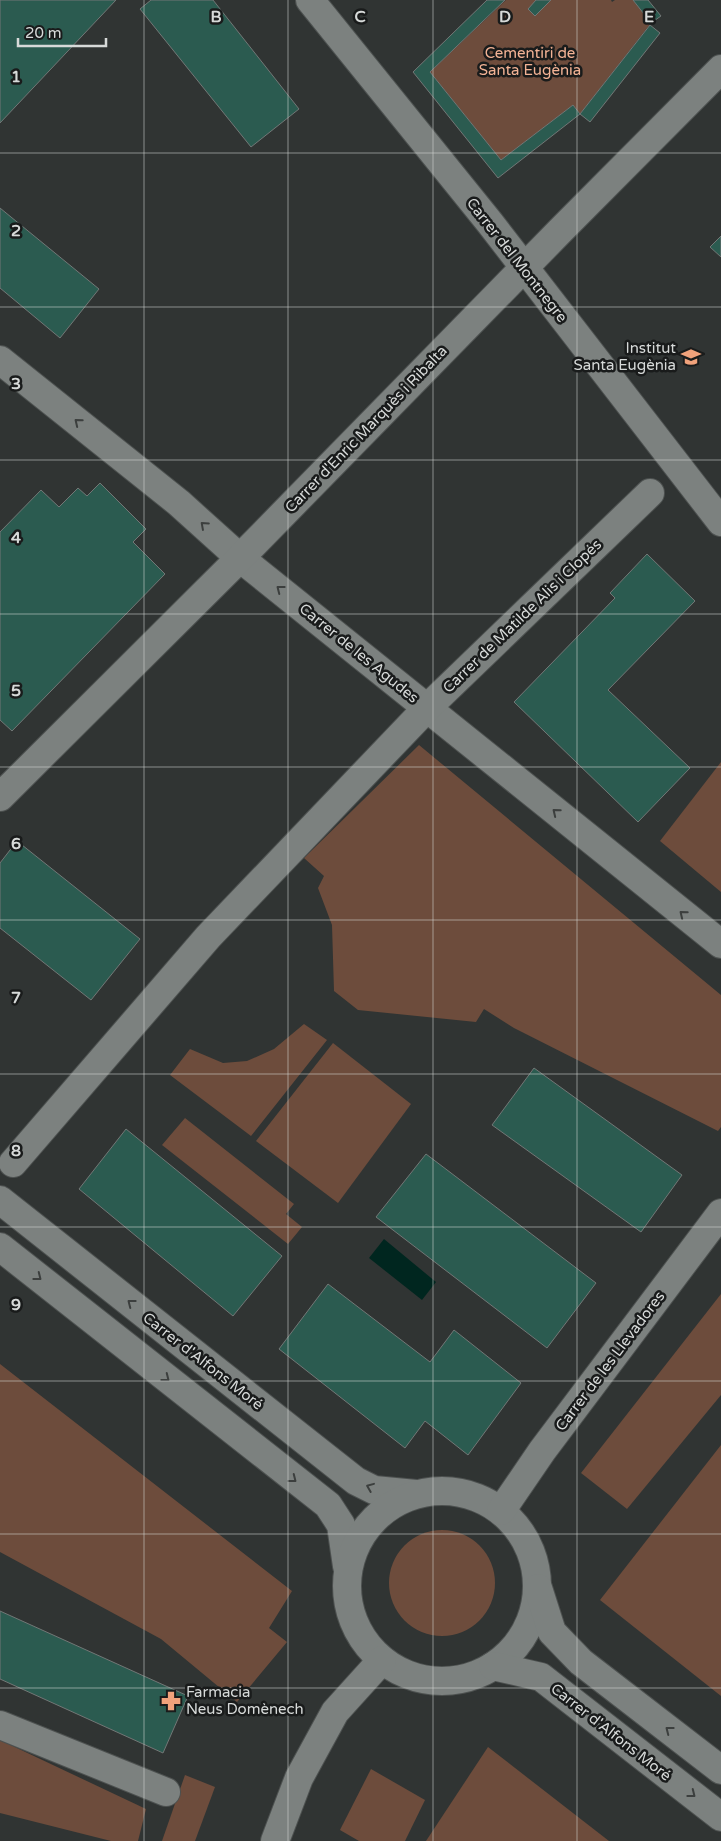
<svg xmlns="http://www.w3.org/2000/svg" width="721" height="1841" viewBox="0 0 721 1841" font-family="'Varela Round',sans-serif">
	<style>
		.green { fill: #6d4c3c }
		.water { fill: #00261f }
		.building { fill: #2b5b50; stroke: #727776 }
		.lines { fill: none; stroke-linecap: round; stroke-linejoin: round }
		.minor-casing { stroke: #4d5150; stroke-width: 30 }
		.minor { stroke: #7c817f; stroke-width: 28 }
		.oneway { stroke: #3c3f3e }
		.grid { fill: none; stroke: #d7dad9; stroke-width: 1; stroke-opacity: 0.55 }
		.labels { text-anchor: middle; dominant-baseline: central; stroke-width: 5; stroke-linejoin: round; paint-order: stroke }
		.park-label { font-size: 15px; fill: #f3b395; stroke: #191b1b }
		.street-label { font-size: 15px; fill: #d7dad9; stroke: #191b1b }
		.poi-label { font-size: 15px; fill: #d7dad9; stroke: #191b1b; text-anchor: end }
		.grid-label { font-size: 16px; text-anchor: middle; font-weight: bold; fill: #d7dad9; stroke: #191b1b; stroke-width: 5; stroke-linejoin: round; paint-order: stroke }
	</style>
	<rect width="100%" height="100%" fill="#303433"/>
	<g class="green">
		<polygon points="506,0 611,0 612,2 615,0 633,0 651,23 580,114 573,105 501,160 430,72"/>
		<polygon points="419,745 721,995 721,1127 718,1131 514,1028 484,1009 476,1022 358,1010 334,991 332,925 318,888 324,876 304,858"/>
		<polygon points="721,762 721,892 660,841"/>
		<polygon points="304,1024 327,1040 251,1136 170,1075 190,1049 223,1063 247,1061 274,1049"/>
		<polygon points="333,1043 411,1104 338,1203 256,1141"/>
		<polygon points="185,1118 294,1204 286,1214 302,1227 288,1244 162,1145"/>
		<polygon points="721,1294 721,1395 627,1509 581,1473"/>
		<polygon points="0,1364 292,1591 269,1628 287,1642 237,1702 161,1639 0,1552"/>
		<polygon points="721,1445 721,1696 600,1600"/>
		<circle cx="442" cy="1583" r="53"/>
		<polygon points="0,1740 146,1809 138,1841 111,1841 0,1813"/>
		<polygon points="488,1747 609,1841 426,1841"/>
		<polygon points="371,1769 425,1800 405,1841 359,1841 340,1830"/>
		<polygon points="185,1775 215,1787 195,1841 162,1841"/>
	</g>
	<polygon class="water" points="384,1239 436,1282 422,1300 369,1258"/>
	<g class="building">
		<polygon points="0,0 116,0 0,123"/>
		<polygon points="151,0 213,0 299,109 251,147 140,9"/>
		<polygon points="487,0 505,0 430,72 501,160 573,105 580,114 498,178 413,72"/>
		<polygon points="536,0 551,0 535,16 528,9"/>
		<polygon points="633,0 648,0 661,16 651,23"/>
		<polygon points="650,25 660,33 590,122 580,114"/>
		<polygon points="0,208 99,289 60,338 0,288"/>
		<polygon points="721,236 721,257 710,247"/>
		<polygon points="100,483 146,529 133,542 165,574 12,731 0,720 0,532 41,490 59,507 78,488 87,496"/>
		<polygon points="647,554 695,601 608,690 690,768 638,822 514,702 615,598 610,593"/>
		<polygon points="17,841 140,939 91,1000 0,928 0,863"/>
		<polygon points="534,1068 682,1175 641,1232 492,1125"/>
		<polygon points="126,1129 282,1256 233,1316 79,1189"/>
		<polygon points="426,1154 596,1283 547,1348 376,1217"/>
		<polygon points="328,1284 430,1362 454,1330 521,1383 468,1455 425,1421 405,1448 279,1349"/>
		<polygon points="0,1611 188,1696 163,1753 0,1679"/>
	</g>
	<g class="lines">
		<defs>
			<g id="minor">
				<polyline points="310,0 490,223 721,522"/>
				<polyline points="0,360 179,503 240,558 721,944"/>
				<polyline points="0,797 240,558 560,231 721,69"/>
				<polyline points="13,1163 208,937 427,708 650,493"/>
				<polyline points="0,1200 356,1481 374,1490 416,1494"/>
				<polyline points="0,1247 328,1505 341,1525 347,1566"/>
				<circle cx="442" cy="1586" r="95"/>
				<polyline points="501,1511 542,1451 721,1213"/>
				<polyline points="538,1588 552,1632 581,1662 721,1770"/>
				<polyline points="493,1666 541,1677 721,1817"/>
				<polyline points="0,1725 166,1792"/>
				<polyline points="275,1841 299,1778 335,1712 382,1660"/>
			</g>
		</defs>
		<use href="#minor" class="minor-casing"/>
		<use href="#minor" class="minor"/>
	</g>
	<defs><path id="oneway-chevron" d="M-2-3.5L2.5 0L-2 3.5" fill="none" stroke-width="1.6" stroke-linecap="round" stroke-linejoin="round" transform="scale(1.25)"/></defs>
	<g class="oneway">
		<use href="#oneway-chevron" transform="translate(78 422) rotate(-141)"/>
		<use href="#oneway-chevron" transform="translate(204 525) rotate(-138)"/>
		<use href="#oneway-chevron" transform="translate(280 589) rotate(-142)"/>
		<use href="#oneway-chevron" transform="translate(556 812) rotate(-141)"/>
		<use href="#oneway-chevron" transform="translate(683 914) rotate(-141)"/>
		<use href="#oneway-chevron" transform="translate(38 1277) rotate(38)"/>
		<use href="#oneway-chevron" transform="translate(131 1303) rotate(-142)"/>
		<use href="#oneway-chevron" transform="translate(166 1378) rotate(38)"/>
		<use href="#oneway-chevron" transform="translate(293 1479) rotate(38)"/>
		<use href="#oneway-chevron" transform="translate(370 1487) rotate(-158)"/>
		<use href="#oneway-chevron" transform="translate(669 1730) rotate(-142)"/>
		<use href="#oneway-chevron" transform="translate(692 1794) rotate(38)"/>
	</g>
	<path class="grid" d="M144,0V1841M288,0V1841M433,0V1841M577,0V1841M0,153H721M0,307H721M0,460H721M0,614H721M0,767H721M0,920H721M0,1074H721M0,1227H721M0,1381H721M0,1534H721M0,1688H721"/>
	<defs>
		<symbol id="school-bare" viewBox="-9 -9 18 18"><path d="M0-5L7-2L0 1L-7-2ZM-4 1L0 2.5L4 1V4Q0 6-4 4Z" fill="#f1a27b" stroke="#191b1b" stroke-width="2.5" paint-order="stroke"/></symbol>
		<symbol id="pharmacy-bare" viewBox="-9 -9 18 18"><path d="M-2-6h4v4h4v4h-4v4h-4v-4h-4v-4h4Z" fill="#f1a27b" stroke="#191b1b" stroke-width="2.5" paint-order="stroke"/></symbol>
	</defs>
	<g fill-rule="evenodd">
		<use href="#school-bare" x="677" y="343" width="28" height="28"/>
		<use href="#pharmacy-bare" x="157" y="1687" width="28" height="28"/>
	</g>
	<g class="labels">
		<g class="park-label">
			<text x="530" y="53">Cementiri de<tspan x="530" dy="17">Santa Eugènia</tspan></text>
		</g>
		<g class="street-label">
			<text transform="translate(517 260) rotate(52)">Carrer del Montnegre</text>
			<text transform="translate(366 429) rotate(-46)">Carrer d'Enric Marquès i Ribalta</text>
			<text transform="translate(522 616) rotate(-44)">Carrer de Matilde Alis i Clopés</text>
			<text transform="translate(359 653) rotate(39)">Carrer de les Agudes</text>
			<text transform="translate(203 1361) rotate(38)">Carrer d'Alfons Moré</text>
			<text transform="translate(610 1361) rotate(-53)">Carrer de les Llevadores</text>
			<text transform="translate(611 1732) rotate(38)">Carrer d'Alfons Moré</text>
		</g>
		<g class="poi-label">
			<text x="676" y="348">Institut<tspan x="676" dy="17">Santa Eugènia</tspan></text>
			<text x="186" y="1692" text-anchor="start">Farmacia<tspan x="186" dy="17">Neus Domènech</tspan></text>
		</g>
	</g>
	<g class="grid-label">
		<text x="216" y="22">B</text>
		<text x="360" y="22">C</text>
		<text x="505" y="22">D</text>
		<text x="649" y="22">E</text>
		<text x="16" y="82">1</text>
		<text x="16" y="236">2</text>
		<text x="16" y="389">3</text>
		<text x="16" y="543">4</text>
		<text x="16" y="696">5</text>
		<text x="16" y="849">6</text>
		<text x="16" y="1003">7</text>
		<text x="16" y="1156">8</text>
		<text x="16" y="1310">9</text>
	</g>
	<path d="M18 38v8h88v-8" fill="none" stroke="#d7dad9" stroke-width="2.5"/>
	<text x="25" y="38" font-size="15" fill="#d7dad9" stroke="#191b1b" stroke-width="4" paint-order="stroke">20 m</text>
</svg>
